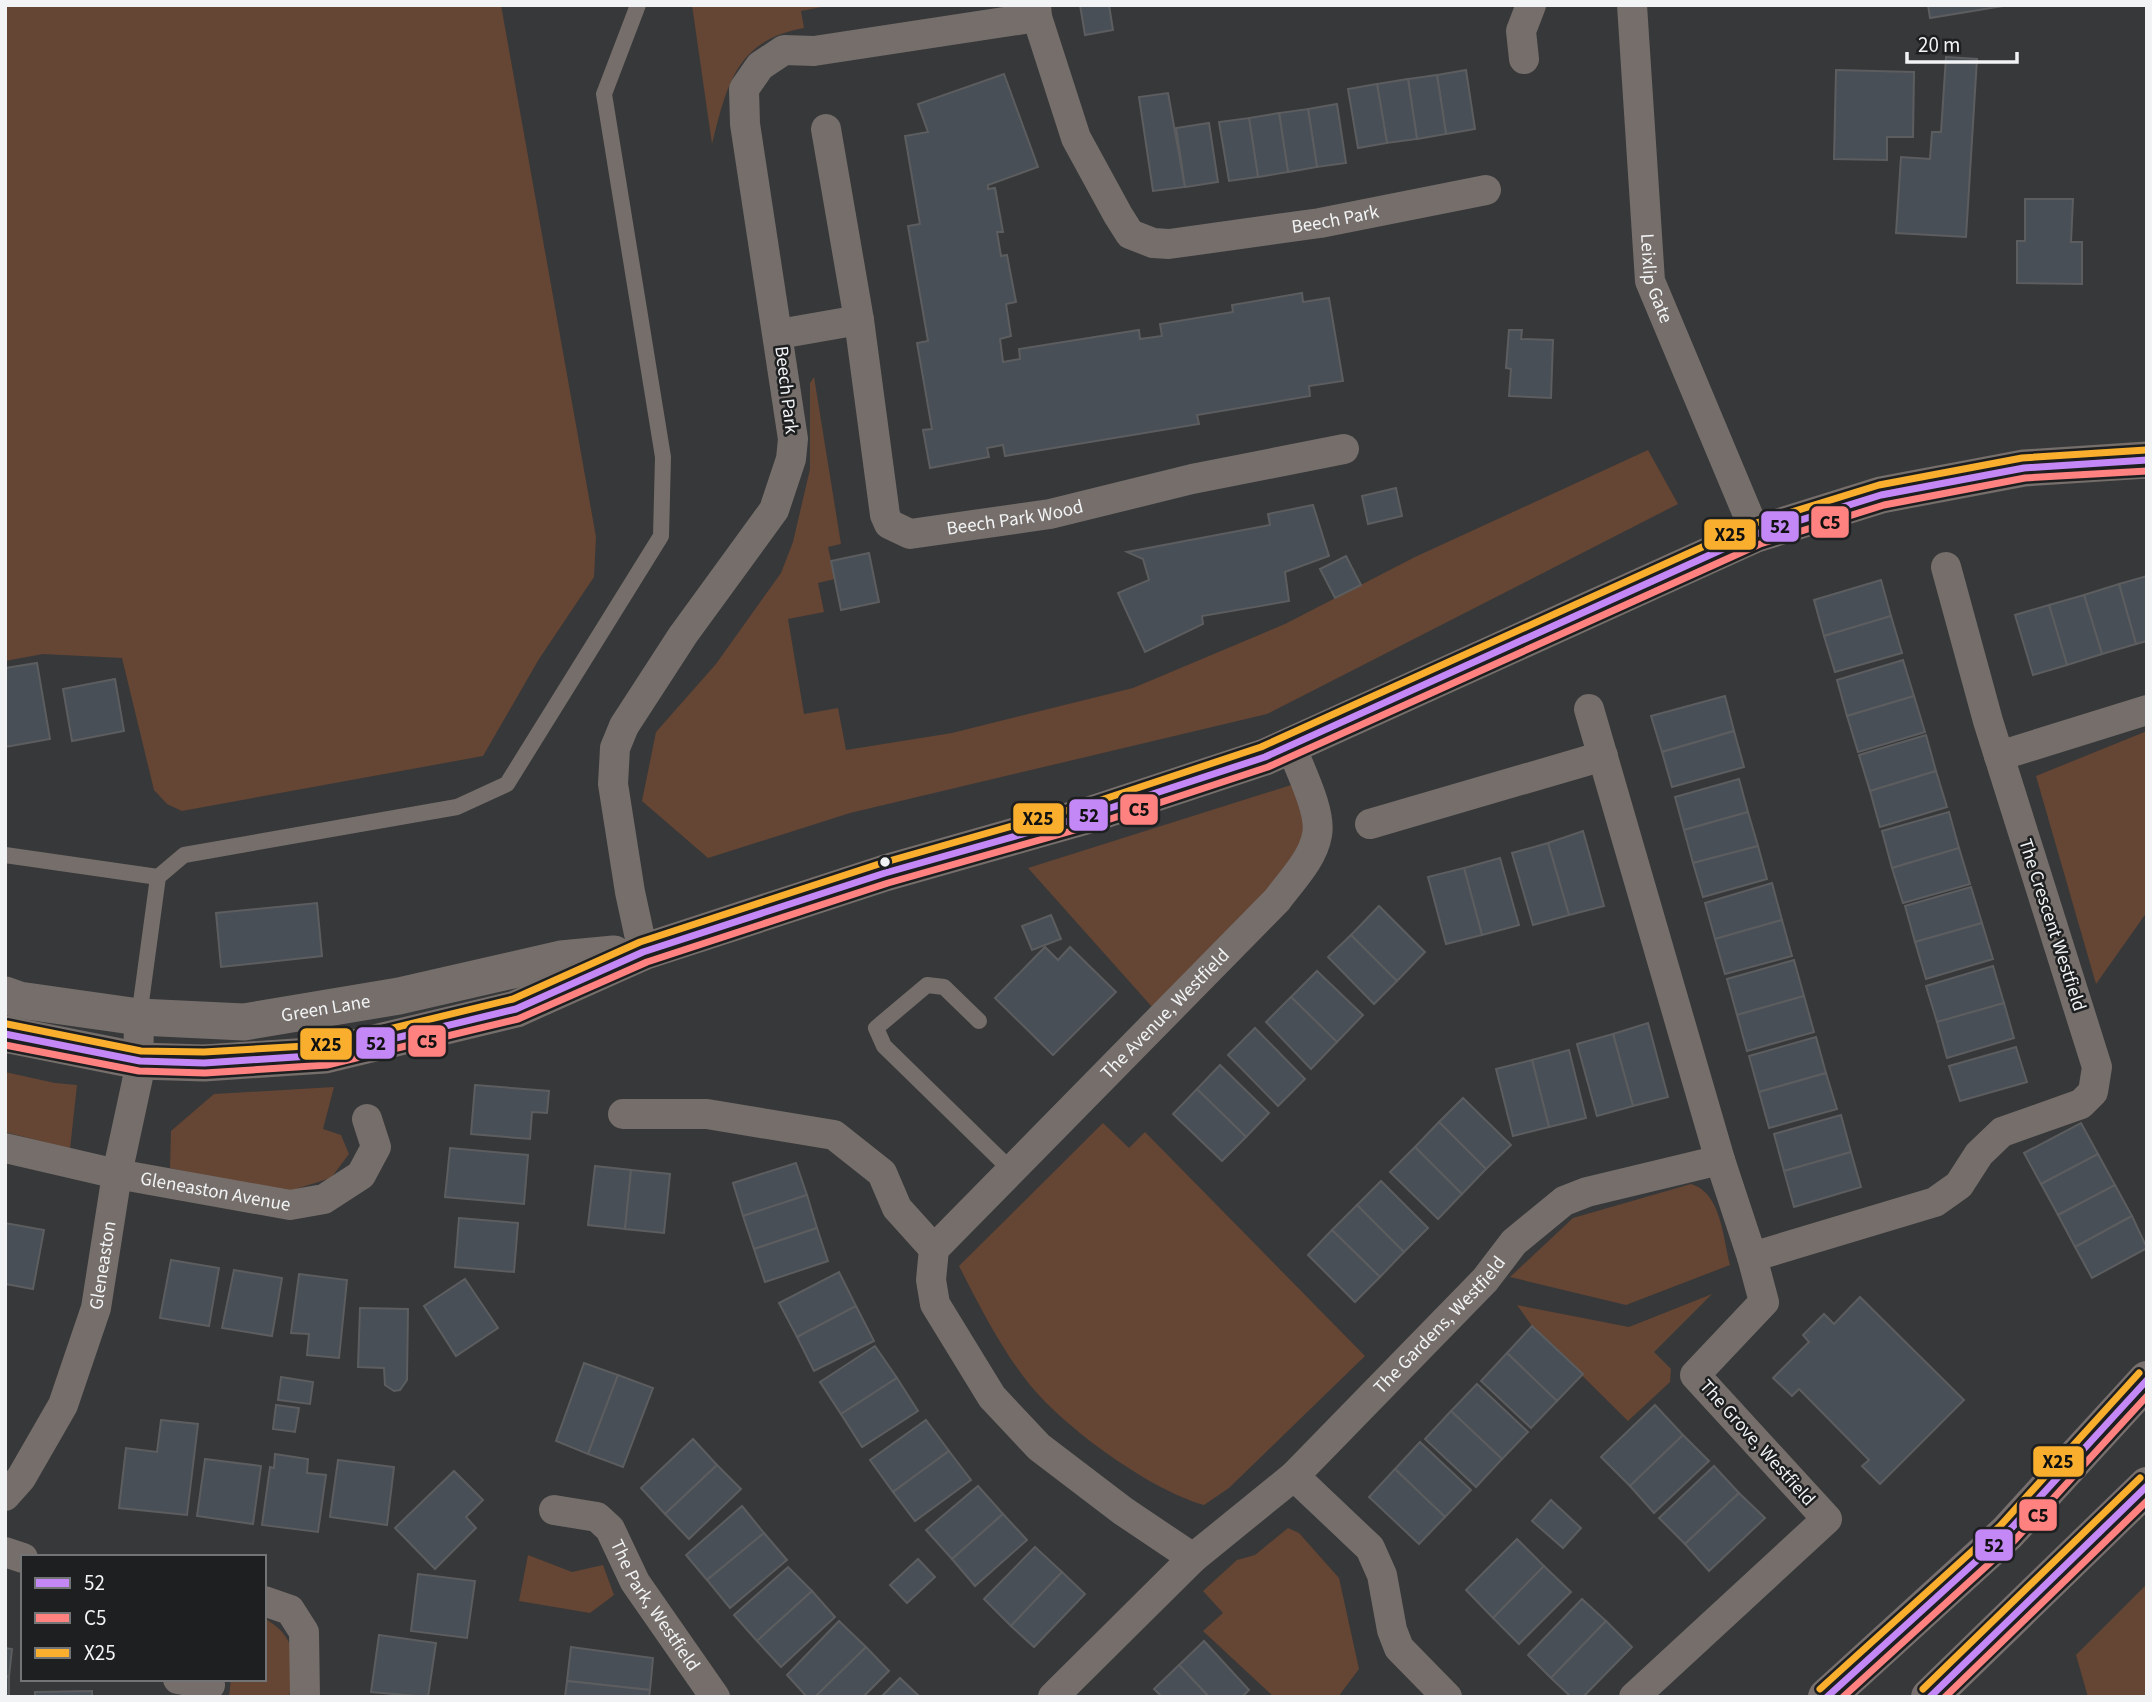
<svg xmlns="http://www.w3.org/2000/svg" width="2152" height="1702" viewBox="0 0 2152 1702" font-family="'Source Sans 3',sans-serif">
	<style>
		.green { fill: #654533 }
		.building { fill: #494f57; stroke: #5c5d5f; stroke-width: 2 }
		.lines { fill: none; stroke-linecap: round; stroke-linejoin: round }
		.service { stroke: #756e6a; stroke-width: 16 }
		.minor { stroke: #756e6a; stroke-width: 30 }
		.tertiary { stroke: #756e6a; stroke-width: 37 }
		.secondary { stroke: #776f6d; stroke-width: 38 }
		.bus-1-casing { stroke: #1e1f20; stroke-width: 12 }
		.bus-2-casing { stroke: #1e1f20; stroke-width: 12 }
		.bus-3-casing { stroke: #1e1f20; stroke-width: 12 }
		.bus-1 { stroke: #c388f6; stroke-width: 7 }
		.bus-2 { stroke: #ff8280; stroke-width: 7 }
		.bus-3 { stroke: #f9af2d; stroke-width: 7 }
		.bus-dot { fill: #f1f3f5; stroke: #1e1f20; stroke-width: 2.5 }
		.labels { text-anchor: middle; dominant-baseline: central; stroke-width: 5; stroke-linejoin: round; paint-order: stroke }
		.street-label { font-size: 19px; fill: #f1f3f5; stroke: #1e1f20 }
		.line-badge { stroke: #1e1f20; stroke-width: 2.5 }
		.pale-badge-label { font-size: 19px; text-anchor: middle; font-weight: bold; fill: #111 }
	</style>
	<rect width="100%" height="100%" fill="#37383a"/>
	<g class="green">
		<polygon points="5,5 501,5 596,537 594,577 539,659 483,756 182,811 167,804 154,790 122,658 43,654 5,661"/>
		<path d="M692,5H832L801,11L804,28C736,40 727,85 712,144Z"/>
		<polygon points="814,377 841,544 828,547 835,579 818,583 824,612 788,619 804,714 838,708 846,750 952,733 1133,688 1285,624 1415,557 1648,450 1678,504 1267,714 850,813 708,858 642,801 656,732 716,664 781,573 793,542 810,469 810,383"/>
		<polygon points="2147,731 2147,912 2096,984 2036,776"/>
		<polygon points="1304,781 1318,830 1161,1017 1028,868"/>
		<polygon points="5,1072 55,1083 77,1085 70,1149 5,1132"/>
		<polygon points="334,1087 323,1129 341,1135 349,1154 331,1178 283,1193 170,1168 171,1131 214,1094"/>
		<path d="M1103,1123L1129,1148L1145,1132L1365,1356L1229,1488L1204,1505C1150,1490 1065,1428 1030,1385C1001,1349 980,1307 959,1266Z"/>
		<path d="M1691,1184C1721,1192 1723,1238 1730,1265L1626,1305L1510,1277L1573,1218Z"/>
		<polygon points="1712,1294 1654,1352 1671,1369 1670,1382 1628,1421 1532,1326 1517,1305 1629,1327"/>
		<polygon points="1288,1528 1299,1533 1339,1578 1359,1669 1338,1697 1274,1697 1203,1631 1223,1613 1203,1591 1237,1560 1255,1555"/>
		<polygon points="528,1555 572,1572 603,1565 614,1595 590,1613 519,1601"/>
		<polygon points="2147,1584 2147,1697 2088,1697 2076,1655"/>
		<path d="M264,1618C299,1638 295,1661 289,1697H229L231,1679H264Z"/>
	</g>
	<g class="building">
		<polygon points="1080,5 1109,5 1113,30 1085,35"/>
		<polygon points="1928,5 2009,5 1930,18"/>
		<polygon points="1946,57 1977,59 1966,237 1896,233 1901,157 1930,159 1932,132 1941,132"/>
		<polygon points="1466,70 1475,129 1446,134 1437,75"/>
		<polygon points="1836,70 1914,72 1913,137 1887,137 1887,160 1834,159"/>
		<polygon points="1004,74 1038,167 988,185 988,189 995,188 1003,232 997,232 1001,256 1007,255 1016,302 1006,304 1011,336 1000,339 1003,362 1020,359 1019,349 1139,330 1140,339 1162,336 1160,324 1233,312 1232,305 1302,293 1303,302 1329,298 1343,381 1309,386 1310,396 1197,415 1199,424 1005,456 1003,445 987,448 989,457 930,468 923,430 932,429 917,343 928,341 908,226 920,224 905,136 928,132 918,104"/>
		<polygon points="1437,75 1446,134 1417,139 1408,79"/>
		<polygon points="1408,79 1417,139 1387,143 1377,84"/>
		<polygon points="1377,84 1387,143 1358,148 1348,89"/>
		<polygon points="1168,93 1185,187 1153,191 1139,97"/>
		<polygon points="1337,104 1346,163 1317,167 1308,109"/>
		<polygon points="1308,109 1317,167 1288,172 1279,113"/>
		<polygon points="1279,113 1288,172 1258,177 1249,118"/>
		<polygon points="1249,118 1258,177 1229,181 1219,122"/>
		<polygon points="1209,123 1218,182 1185,187 1176,128"/>
		<polygon points="2025,199 2073,199 2071,242 2082,242 2082,284 2017,283 2017,241 2025,241"/>
		<polygon points="1509,330 1522,330 1521,339 1553,340 1551,398 1509,396 1511,369 1506,368"/>
		<polygon points="1396,488 1402,516 1368,524 1362,496"/>
		<polygon points="1313,505 1329,556 1285,572 1289,601 1202,616 1203,624 1145,652 1118,593 1149,580 1143,559 1127,552 1270,525 1268,514"/>
		<polygon points="869,553 879,602 841,610 831,561"/>
		<polygon points="1346,556 1361,585 1335,598 1320,569"/>
		<polygon points="2147,576 2147,641 2136,644 2119,584"/>
		<polygon points="1881,580 1891,616 1824,636 1814,600"/>
		<polygon points="2119,584 2136,644 2102,654 2084,595"/>
		<polygon points="2084,595 2102,654 2067,665 2049,605"/>
		<polygon points="2049,605 2067,665 2033,675 2015,615"/>
		<polygon points="1891,616 1902,653 1835,672 1824,636"/>
		<polygon points="1903,660 1914,696 1847,716 1837,680"/>
		<polygon points="37,663 50,739 5,747 5,668"/>
		<polygon points="115,679 124,731 72,741 63,689"/>
		<polygon points="1725,696 1734,731 1662,752 1651,716"/>
		<polygon points="1914,696 1925,732 1858,752 1847,716"/>
		<polygon points="1734,731 1744,767 1672,787 1662,752"/>
		<polygon points="1926,735 1936,771 1870,791 1859,755"/>
		<polygon points="1936,771 1947,807 1880,827 1870,791"/>
		<polygon points="1739,779 1748,812 1684,830 1675,797"/>
		<polygon points="1748,812 1758,846 1693,863 1684,830"/>
		<polygon points="1949,812 1959,848 1892,868 1882,831"/>
		<polygon points="1583,831 1604,906 1569,915 1548,843"/>
		<polygon points="1548,843 1569,915 1533,925 1512,853"/>
		<polygon points="1758,846 1767,879 1703,897 1693,863"/>
		<polygon points="1959,848 1970,884 1903,903 1892,868"/>
		<polygon points="1500,858 1519,925 1482,935 1464,868"/>
		<polygon points="1464,868 1482,935 1446,944 1428,877"/>
		<polygon points="1772,883 1782,920 1715,939 1705,903"/>
		<polygon points="1971,887 1982,923 1915,942 1905,906"/>
		<polygon points="317,903 322,956 221,967 216,913"/>
		<polygon points="1379,906 1425,952 1397,981 1351,935"/>
		<polygon points="1051,915 1061,939 1032,950 1022,926"/>
		<polygon points="1782,920 1792,956 1725,974 1715,939"/>
		<polygon points="1982,923 1993,959 1926,979 1915,942"/>
		<polygon points="1351,935 1397,981 1374,1004 1328,957"/>
		<polygon points="1045,947 1058,960 1070,947 1116,992 1053,1055 995,998"/>
		<polygon points="1794,960 1804,996 1737,1015 1727,979"/>
		<polygon points="1993,966 2004,1003 1937,1022 1926,986"/>
		<polygon points="1317,971 1363,1015 1337,1042 1291,997"/>
		<polygon points="1804,996 1814,1032 1747,1051 1737,1015"/>
		<polygon points="1291,997 1337,1042 1311,1069 1266,1022"/>
		<polygon points="2004,1003 2014,1038 1947,1058 1937,1022"/>
		<polygon points="1648,1023 1668,1097 1633,1106 1613,1034"/>
		<polygon points="1255,1028 1305,1079 1278,1106 1228,1055"/>
		<polygon points="1613,1034 1633,1106 1597,1116 1577,1044"/>
		<polygon points="1816,1037 1826,1073 1759,1092 1749,1056"/>
		<polygon points="2016,1047 2027,1082 1960,1101 1949,1066"/>
		<polygon points="1569,1050 1586,1118 1549,1127 1532,1060"/>
		<polygon points="1532,1060 1549,1127 1513,1136 1496,1069"/>
		<polygon points="1220,1065 1269,1113 1246,1137 1197,1089"/>
		<polygon points="1826,1073 1837,1109 1769,1128 1759,1092"/>
		<polygon points="475,1085 549,1091 547,1113 532,1112 530,1139 471,1134"/>
		<polygon points="1197,1089 1246,1137 1222,1161 1173,1114"/>
		<polygon points="1463,1098 1511,1145 1486,1169 1439,1122"/>
		<polygon points="1841,1115 1851,1152 1784,1171 1774,1134"/>
		<polygon points="1439,1122 1486,1169 1462,1194 1415,1147"/>
		<polygon points="2081,1123 2098,1154 2041,1184 2024,1153"/>
		<polygon points="1415,1147 1462,1194 1438,1219 1390,1172"/>
		<polygon points="450,1148 528,1155 524,1204 445,1197"/>
		<polygon points="1851,1152 1861,1187 1794,1207 1784,1171"/>
		<polygon points="2098,1154 2115,1185 2058,1215 2041,1184"/>
		<polygon points="796,1163 807,1195 743,1216 733,1183"/>
		<polygon points="595,1166 631,1170 625,1229 588,1225"/>
		<polygon points="631,1170 670,1174 664,1233 625,1229"/>
		<polygon points="1381,1181 1428,1228 1404,1252 1357,1205"/>
		<polygon points="2115,1185 2132,1216 2075,1247 2058,1215"/>
		<polygon points="807,1195 817,1228 754,1249 743,1216"/>
		<polygon points="1357,1205 1404,1252 1380,1277 1332,1230"/>
		<polygon points="2132,1216 2147,1248 2092,1278 2075,1247"/>
		<polygon points="459,1218 518,1223 514,1272 455,1267"/>
		<polygon points="5,1223 44,1230 33,1289 5,1284"/>
		<polygon points="817,1228 828,1261 765,1282 754,1249"/>
		<polygon points="1332,1230 1380,1277 1355,1302 1308,1255"/>
		<polygon points="171,1260 219,1268 209,1326 160,1318"/>
		<polygon points="234,1270 282,1278 272,1336 222,1328"/>
		<polygon points="839,1272 856,1306 797,1337 779,1303"/>
		<polygon points="299,1274 347,1280 339,1358 307,1355 309,1334 291,1333"/>
		<polygon points="465,1279 498,1328 456,1356 424,1306"/>
		<polygon points="1860,1297 1964,1400 1880,1484 1862,1466 1869,1460 1799,1389 1792,1396 1773,1378 1809,1342 1803,1335 1824,1314 1834,1324"/>
		<polygon points="856,1306 874,1341 814,1371 797,1337"/>
		<polygon points="360,1308 408,1309 407,1380 400,1390 394,1391 385,1385 384,1368 358,1367"/>
		<polygon points="1532,1326 1583,1374 1557,1401 1507,1353"/>
		<polygon points="875,1346 897,1378 841,1414 820,1382"/>
		<polygon points="1507,1353 1557,1401 1531,1428 1481,1381"/>
		<polygon points="584,1363 618,1375 588,1454 556,1441"/>
		<polygon points="618,1375 653,1388 623,1467 588,1454"/>
		<polygon points="281,1377 313,1382 310,1404 278,1400"/>
		<polygon points="897,1378 918,1411 862,1447 841,1414"/>
		<polygon points="1477,1384 1528,1432 1502,1459 1451,1411"/>
		<polygon points="276,1405 299,1408 295,1432 273,1429"/>
		<polygon points="1655,1405 1683,1435 1630,1486 1601,1457"/>
		<polygon points="1451,1411 1502,1459 1476,1487 1425,1439"/>
		<polygon points="161,1420 198,1424 187,1515 119,1508 126,1448 157,1452"/>
		<polygon points="926,1420 949,1451 893,1492 870,1460"/>
		<polygon points="1683,1435 1709,1461 1654,1513 1630,1486"/>
		<polygon points="693,1439 717,1465 665,1514 641,1488"/>
		<polygon points="1420,1442 1471,1490 1445,1517 1395,1469"/>
		<polygon points="949,1451 971,1480 915,1521 893,1492"/>
		<polygon points="275,1454 308,1459 307,1473 326,1475 318,1532 262,1525 270,1467 274,1468"/>
		<polygon points="205,1459 261,1466 253,1524 197,1516"/>
		<polygon points="338,1460 394,1467 387,1525 330,1517"/>
		<polygon points="717,1465 741,1489 689,1539 665,1514"/>
		<polygon points="1714,1466 1739,1493 1685,1544 1659,1518"/>
		<polygon points="1395,1469 1445,1517 1419,1544 1369,1497"/>
		<polygon points="454,1471 483,1500 466,1517 476,1528 435,1569 395,1528"/>
		<polygon points="978,1486 1003,1514 952,1559 926,1530"/>
		<polygon points="1739,1493 1765,1518 1709,1571 1685,1544"/>
		<polygon points="1551,1500 1581,1528 1563,1548 1532,1521"/>
		<polygon points="742,1506 764,1533 707,1580 686,1555"/>
		<polygon points="1003,1514 1027,1540 975,1586 952,1559"/>
		<polygon points="764,1533 787,1560 730,1608 707,1580"/>
		<polygon points="1517,1539 1544,1566 1493,1618 1466,1590"/>
		<polygon points="1035,1547 1062,1572 1011,1626 984,1599"/>
		<polygon points="918,1559 935,1577 907,1603 890,1585"/>
		<polygon points="1544,1566 1571,1592 1519,1644 1493,1618"/>
		<polygon points="788,1567 812,1591 757,1641 734,1615"/>
		<polygon points="1062,1572 1085,1594 1034,1647 1011,1626"/>
		<polygon points="418,1574 475,1581 467,1638 411,1631"/>
		<polygon points="812,1591 835,1617 781,1667 757,1641"/>
		<polygon points="1582,1599 1606,1621 1551,1678 1528,1655"/>
		<polygon points="839,1621 866,1647 815,1697 807,1697 787,1675"/>
		<polygon points="1606,1621 1632,1647 1583,1697 1571,1697 1551,1678"/>
		<polygon points="379,1635 436,1643 428,1697 371,1692"/>
		<polygon points="1204,1641 1249,1690 1242,1697 1209,1697 1179,1665"/>
		<polygon points="571,1647 653,1658 650,1690 567,1681"/>
		<polygon points="866,1647 889,1671 863,1697 815,1697"/>
		<polygon points="5,1648 12,1649 9,1676 5,1676"/>
		<polygon points="1179,1665 1209,1697 1162,1697 1154,1689"/>
		<rect x="5" y="1677" width="4" height="20"/>
		<polygon points="900,1678 920,1697 881,1697"/>
		<polygon points="567,1681 650,1690 649,1697 565,1697"/>
		<polygon points="92,1691 92,1697 35,1697 35,1692"/>
	</g>
	<g class="lines">
		<g class="service">
			<polyline points="5,855 158,877"/>
			<polyline points="139,1017 158,877 184,855 457,807 507,784 661,536 663,457 604,94 638,5"/>
			<polyline points="979,1021 944,987 927,985 876,1028 884,1046 1011,1170"/>
		</g>
		<g class="minor">
			<path id="s1" d="M1632,5L1650,281L1756,534"/>
			<path id="s2" d="M1037,17L1076,138L1118,215L1130,234L1153,243L1169,244L1320,223L1486,190"/>
			<polyline points="1524,59 1521,31 1531,5"/>
			<path id="s3" d="M859,320L885,515L889,524L910,534L1050,514L1192,479L1344,449"/>
			<polyline points="779,334 859,320 826,129"/>
			<polyline points="1589,709 1720,1160 1752,1257 1935,1202 1959,1185 1979,1154 2002,1132 2081,1104 2093,1092 2097,1067 1988,721 1946,567"/>
			<polyline points="1999,756 2147,710"/>
			<polyline points="1370,824 1603,756"/>
			<polyline points="643,952 630,892 613,784 615,748 624,726 683,635 774,510 791,459 793,439 745,124 744,89 760,66 784,50 814,51 1037,17 1036,5"/>
			<polyline points="623,1114 707,1114 834,1135 882,1173 897,1208 934,1249"/>
			<path id="s4" d="M5,1148L117,1174L290,1205L324,1199L361,1175L376,1147L367,1119"/>
			<polyline points="1294,1476 1370,1548 1382,1575 1392,1630 1399,1648 1447,1697"/>
			<path id="s5" d="M5,1496L21,1478L63,1405L96,1308L117,1174L138,1077L139,1017"/>
			<path id="s6" d="M554,1510L597,1517L610,1529L635,1582L715,1697"/>
			<polyline points="5,1552 23,1558"/>
			<path id="s7" d="M1193,1558L1294,1476L1485,1280L1514,1242L1564,1201L1587,1192L1720,1160"/>
			<polyline points="264,1601 290,1610 304,1632 305,1697"/>
			<polyline points="178,1679 210,1685"/>
			<path id="s8" d="M1053,1697L1193,1558L1123,1511L1039,1447L992,1397L935,1304L931,1280L934,1249L1277,900C1291,881 1313,859 1317,835C1322,812 1299,768 1291,746"/>
			<polyline points="1634,1697 1827,1519 1695,1375 1764,1302 1752,1257"/>
		</g>
		<g class="tertiary">
			<path id="s9" d="M5,995L19,1000L139,1017L244,1022L399,996L561,959L614,954"/>
			<polyline points="5,1034 140,1061 204,1063 325,1055 516,1009 643,952 885,873 1086,816 1265,757 1756,534 1881,495 2024,468 2147,460"/>
		</g>
		<g class="secondary">
			<polyline points="1827,1697 2007,1533 2147,1380"/>
			<polyline points="1930,1697 2147,1486"/>
		</g>
		<defs>
			<g id="bus-1">
				<polyline points="5,1034 140,1061 204,1063 325,1055 516,1009 643,952 885,873 1086,816 1265,757 1756,534 1881,495 2024,468 2147,460"/>
				<polyline points="1827,1697 2007,1533 2147,1380"/>
				<polyline points="1930,1697 2147,1486"/>
			</g>
			<g id="bus-2">
				<polyline points="5,1045 139,1071 205,1073 327,1065 518,1019 647,962 888,883 1089,826 1268,767 1760,544 1884,505 2025,478 2147,471"/>
				<polyline points="1843,1697 2014,1541 2147,1396"/>
				<polyline points="1945,1697 2147,1501"/>
			</g>
			<g id="bus-3">
				<polyline points="7,1024 141,1051 204,1052 323,1045 513,999 640,942 882,863 1083,806 1261,747 1753,524 1879,485 2022,458 2146,450"/>
				<polyline points="1820,1689 2000,1526 2139,1373"/>
				<polyline points="1923,1689 2140,1478"/>
			</g>
		</defs>
		<use href="#bus-1" class="bus-1-casing"/>
		<use href="#bus-2" class="bus-2-casing"/>
		<use href="#bus-3" class="bus-3-casing"/>
		<use href="#bus-1" class="bus-1"/>
		<use href="#bus-2" class="bus-2"/>
		<use href="#bus-3" class="bus-3"/>
	</g>
	<circle class="bus-dot" cx="885" cy="862" r="6"/>
	<g class="labels">
		<g class="street-label">
			<text stroke="none"><textPath href="#s2" startOffset="446">Beech Park</textPath></text>
			<text stroke="none"><textPath href="#s1" startOffset="275">Leixlip Gate</textPath></text>
			<text transform="translate(786 390) rotate(83)">Beech Park</text>
			<text stroke="none"><textPath href="#s3" startOffset="336">Beech Park Wood</textPath></text>
			<text transform="translate(2052 925) rotate(72)">The Crescent Westfield</text>
			<text stroke="none"><textPath href="#s9" startOffset="324">Green Lane</textPath></text>
			<text stroke="none"><textPath href="#s8" startOffset="950">The Avenue, Westfield</textPath></text>
			<text stroke="none"><textPath href="#s4" startOffset="215">Gleneaston Avenue</textPath></text>
			<text stroke="none"><textPath href="#s5" startOffset="254">Gleneaston</textPath></text>
			<text stroke="none"><textPath href="#s7" startOffset="340">The Gardens, Westfield</textPath></text>
			<text transform="translate(1757 1443) rotate(48)">The Grove, Westfield</text>
			<text stroke="none"><textPath href="#s6" startOffset="150">The Park, Westfield</textPath></text>
		</g>
	</g>
	<g class="line-badge">
		<rect x="1810" y="505" width="40" height="34" rx="7" fill="#ff8280"/>
		<rect x="1760" y="510" width="40" height="33" rx="7" fill="#c388f6"/>
		<rect x="1703" y="518" width="54" height="33" rx="7" fill="#f9af2d"/>
		<rect x="1119" y="793" width="40" height="33" rx="7" fill="#ff8280"/>
		<rect x="1068" y="798" width="41" height="34" rx="7" fill="#c388f6"/>
		<rect x="1012" y="802" width="53" height="33" rx="7" fill="#f9af2d"/>
		<rect x="407" y="1024" width="40" height="34" rx="7" fill="#ff8280"/>
		<rect x="355" y="1026" width="41" height="34" rx="7" fill="#c388f6"/>
		<rect x="299" y="1027" width="54" height="34" rx="7" fill="#f9af2d"/>
		<rect x="2032" y="1445" width="53" height="33" rx="7" fill="#f9af2d"/>
		<rect x="2018" y="1498" width="40" height="34" rx="7" fill="#ff8280"/>
		<rect x="1974" y="1528" width="40" height="34" rx="7" fill="#c388f6"/>
	</g>
	<g class="pale-badge-label">
		<text x="1830" y="529">C5</text>
		<text x="1780" y="533">52</text>
		<text x="1730" y="541">X25</text>
		<text x="1139" y="816">C5</text>
		<text x="1089" y="822">52</text>
		<text x="1038" y="825">X25</text>
		<text x="427" y="1048">C5</text>
		<text x="376" y="1050">52</text>
		<text x="326" y="1051">X25</text>
		<text x="2058" y="1468">X25</text>
		<text x="2038" y="1522">C5</text>
		<text x="1994" y="1552">52</text>
	</g>
	<rect width="2152" height="1702" fill="none" stroke="#f1f3f5" stroke-width="14"/>
	<rect x="21" y="1555" width="245" height="126" fill="#1e1f20" stroke="#727475" stroke-width="2"/>
	<rect x="35" y="1578" width="35" height="10" fill="#c388f6" stroke="#727475" stroke-width="2"/>
	<text x="84" y="1590" font-size="21" fill="#f1f3f5">52</text>
	<rect x="35" y="1613" width="35" height="10" fill="#ff8280" stroke="#727475" stroke-width="2"/>
	<text x="84" y="1625" font-size="21" fill="#f1f3f5">C5</text>
	<rect x="35" y="1648" width="35" height="10" fill="#f9af2d" stroke="#727475" stroke-width="2"/>
	<text x="84" y="1660" font-size="21" fill="#f1f3f5">X25</text>
	<path d="M1907 52v10h110v-10" fill="none" stroke="#f1f3f5" stroke-width="3.5"/>
	<text x="1918" y="52" font-size="21" fill="#f1f3f5" stroke="#1e1f20" stroke-width="5" paint-order="stroke">20 m</text>
</svg>
